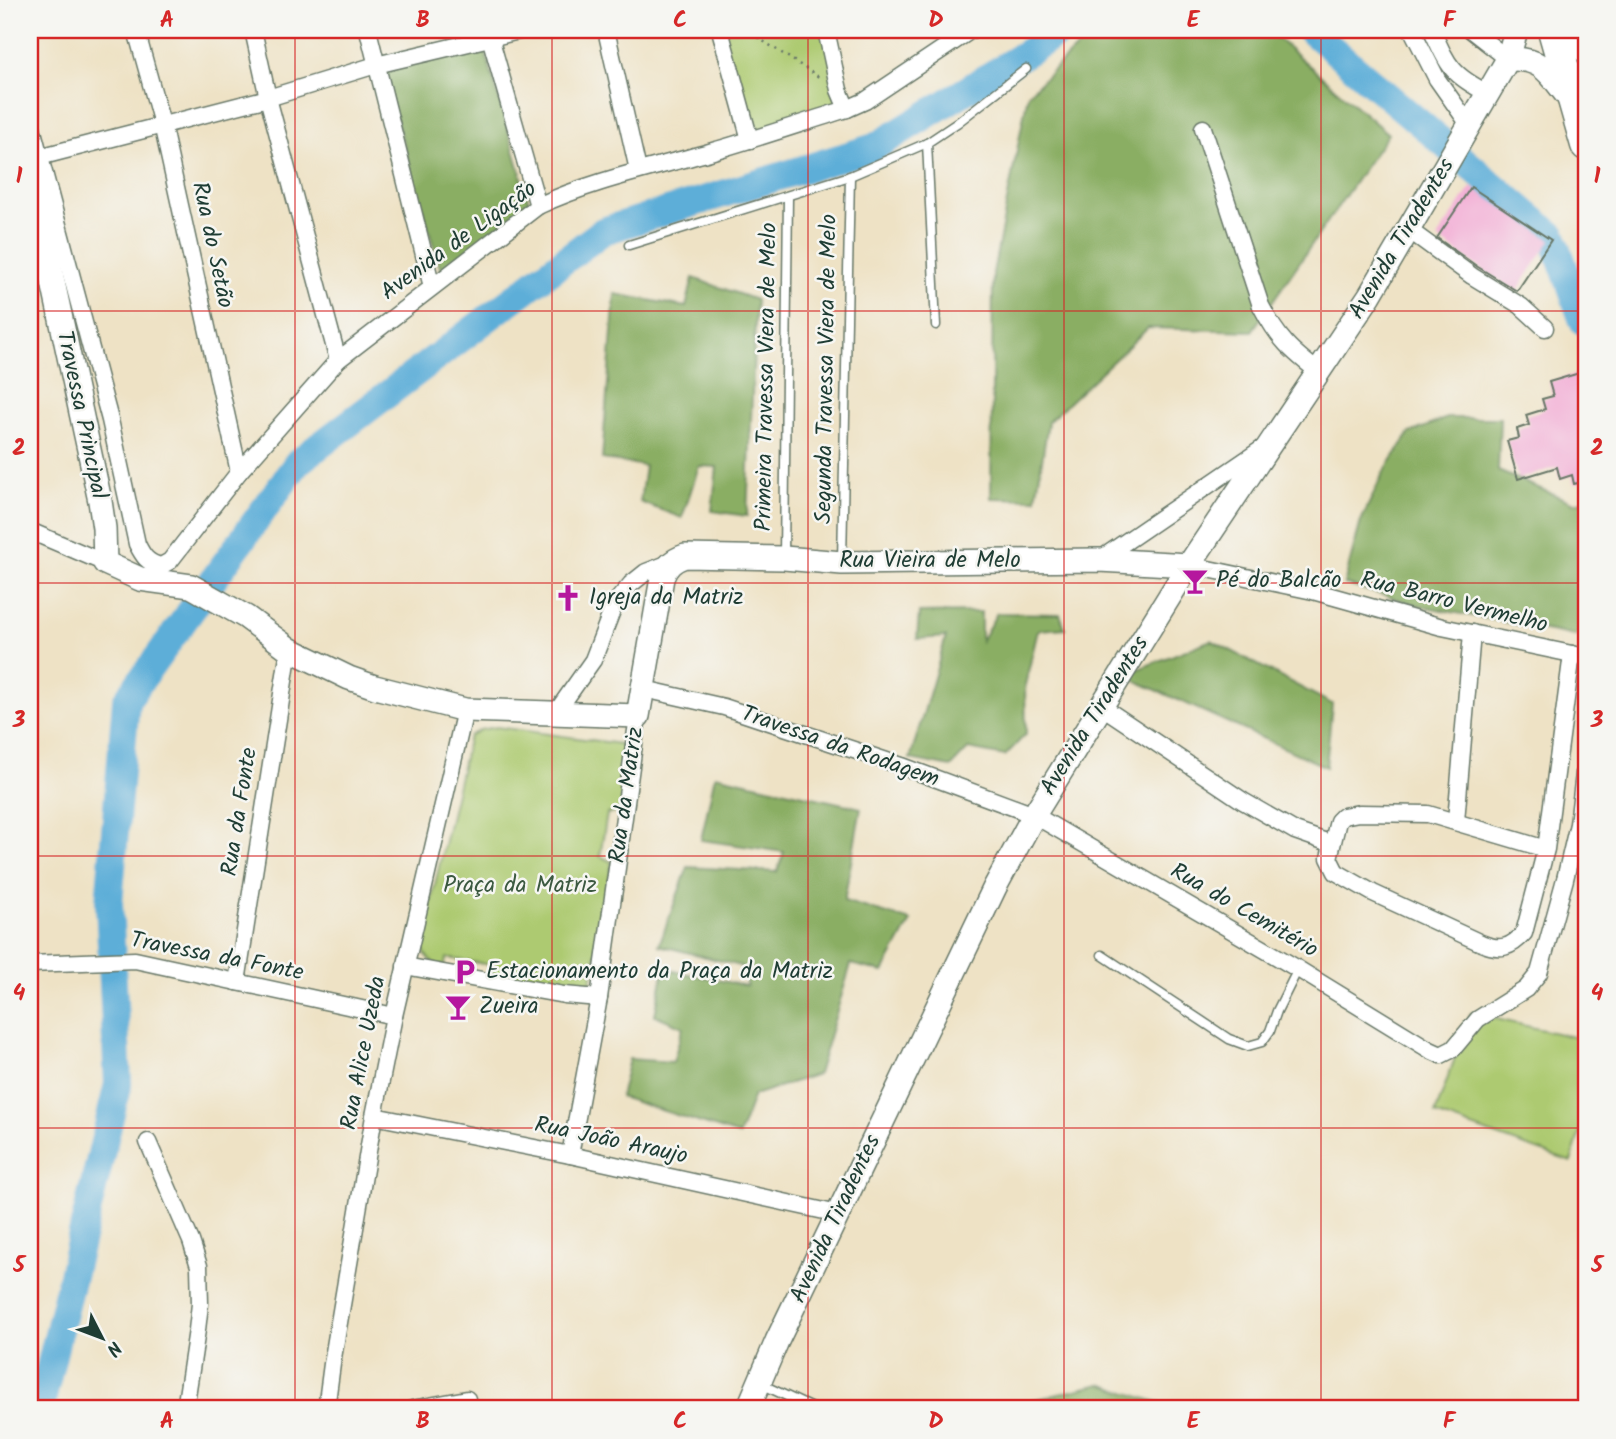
<svg xmlns="http://www.w3.org/2000/svg" width="1616" height="1439" viewBox="0 0 1616 1439" font-family="Kalam,sans-serif">
	<style>
		.green { fill: #adca71; stroke: #668452; stroke-width: 2 }
		.forest { fill: #8aae63; stroke: #54764c; stroke-width: 2 }
		.lines { fill: none; stroke-linecap: round; stroke-linejoin: round }
		.river { stroke: #5daed8; stroke-width: 28 }
		.building { fill: #f2a6d2 }
		.lane-casing { stroke: #677767; stroke-width: 11 }
		.street-casing { stroke: #677767; stroke-width: 19 }
		.secondary-casing { stroke: #677767; stroke-width: 26 }
		.highway-casing { stroke: #677767; stroke-width: 33 }
		.path { stroke: #677767; stroke-width: 2.5; stroke-dasharray: 2 5; stroke-linecap: butt }
		.lane { stroke: #fff; stroke-width: 8 }
		.street { stroke: #fff; stroke-width: 16 }
		.secondary { stroke: #fff; stroke-width: 23 }
		.highway { stroke: #fff; stroke-width: 30 }
		.grid { fill: none; stroke: #d62828; stroke-width: 2; stroke-opacity: 0.55 }
		.labels { text-anchor: middle; dominant-baseline: central; stroke-width: 5; stroke-linejoin: round; paint-order: stroke }
		.street-label { font-size: 23px; fill: #1f3d34; stroke: #f6f6f2 }
		.poi-label { font-size: 23px; fill: #1f3d34; stroke: #f6f6f2; text-anchor: start }
		.park-label { font-size: 23px; fill: #3b5940; stroke: #f6f6f2 }
		.neatline { fill: none; stroke: #d62828; stroke-width: 2.5 }
		.grid-label { font-size: 23px; text-anchor: middle; font-weight: bold; fill: #d62828 }
	</style>
	<rect width="100%" height="100%" fill="#f6f6f2"/>
	<filter id="ink" filterUnits="userSpaceOnUse"><feTurbulence type="fractalNoise" baseFrequency=".0143" numOctaves="2"/><feDisplacementMap in="SourceGraphic" scale="14" xChannelSelector="R" yChannelSelector="G"/><feConvolveMatrix kernelMatrix="1 2 1 2 8 2 1 2 1" color-interpolation-filters="sRGB"/></filter>
	<filter id="wash" filterUnits="userSpaceOnUse"><feTurbulence type="fractalNoise" baseFrequency=".00686" numOctaves="4" result="noise"/><feDisplacementMap in="SourceGraphic" scale="28" xChannelSelector="R" yChannelSelector="G"/><feGaussianBlur stdDeviation="1.57" result="paint"/><feColorMatrix in="noise" values="0 0 0 0 0 0 0 0 0 0 0 0 0 0 0 0 0 1.4 0 .05"/><feComposite in="paint" operator="in"/></filter>
	<g filter="url(#wash)">
		<rect width="100%" height="100%" fill="#eee2c5"/>
		<g class="green">
			<polygon points="719,30 830,30 847,110 751,140"/>
			<path d="M497,727L620,744L629,758L621,812L607,814L600,856L612,862L589,994L494,978L491,965L447,958L443,968C430,963 423,956 422,941L469,736L480,730Z"/>
			<polygon points="1471,1013 1586,1040 1586,1111 1571,1162 1435,1114"/>
		</g>
		<g class="forest">
			<polygon points="1095,30 1268,30 1388,134 1252,331 1148,328 1048,422 1036,499 991,498 993,273 1028,94"/>
			<polygon points="484,47 529,202 441,271 381,68"/>
			<polygon points="693,278 756,300 747,516 712,511 717,467 699,466 682,518 640,502 645,466 602,459 615,294 686,307"/>
			<polygon points="1447,418 1500,418 1498,471 1574,503 1586,500 1586,608 1576,636 1421,606 1344,584 1361,521 1383,473 1410,433"/>
			<polygon points="981,612 981,641 997,613 1060,614 1065,628 1038,630 1025,685 1026,734 1005,756 968,749 951,767 910,759 946,637 917,639 919,613"/>
			<polygon points="1211,640 1332,704 1326,767 1123,675"/>
			<polygon points="715,775 861,808 844,901 911,921 883,972 851,964 818,1074 754,1095 739,1135 620,1097 629,1059 673,1062 683,1027 655,1015 664,969 747,986 741,966 659,945 688,867 777,872 784,852 701,840"/>
			<polygon points="1100,1384 1179,1409 1026,1409 1029,1401"/>
		</g>
		<g class="lines">
			<g class="river">
				<polyline points="1310,30 1553,236 1583,321"/>
				<polyline points="40,1409 118,1084 109,903 126,701 298,462 603,231 875,147 1063,30"/>
			</g>
		</g>
		<g id="blocks">
			<g class="building">
				<polygon points="1471,187 1551,240 1517,291 1478,267 1437,238"/>
				<polygon points="1586,371 1586,481 1574,484 1572,475 1560,479 1557,467 1518,479 1507,441 1519,438 1517,429 1529,425 1526,415 1545,409 1542,399 1553,396 1549,382"/>
			</g>
		</g>
	</g>
	<g filter="url(#ink)">
		<use href="#blocks" fill-opacity="0" stroke="#677767" stroke-width="2"/>
		<g class="lines">
			<defs>
				<g id="lane">
					<polyline points="927,143 936,325"/>
					<polyline points="629,245 850,176 927,143 957,123 1026,69"/>
					<polyline points="784,557 788,196"/>
					<polyline points="842,561 850,176"/>
					<polyline points="1102,955 1229,1039 1248,1046 1262,1042 1270,1031 1277,1011 1298,969"/>
					<polyline points="761,1384 814,1409"/>
				</g>
				<g id="street">
					<polyline points="136,30 162,124 239,472"/>
					<polyline points="253,30 268,98 338,360"/>
					<polyline points="368,30 432,287"/>
					<polyline points="488,30 538,206"/>
					<polyline points="606,30 638,170"/>
					<polyline points="720,30 750,140"/>
					<polyline points="826,30 839,90 847,109"/>
					<polyline points="1412,30 1437,79 1470,126"/>
					<path d="M1432,30C1449,68 1452,75 1489,94"/>
					<polyline points="1471,30 1508,59"/>
					<path d="M30,120L110,420L137,544C143,556 147,563 161,566L170,561L239,472L338,360L538,206C594,180 654,168 713,151C758,138 802,123 847,109L865,101L971,30"/>
					<path d="M1203,128L1261,306C1278,339 1291,351 1320,373"/>
					<polyline points="39,157 268,98 376,65 523,30"/>
					<polyline points="1409,230 1472,276 1521,306 1545,328"/>
					<polyline points="30,272 50,268"/>
					<polyline points="30,531 105,563"/>
					<polyline points="1099,560 1263,448"/>
					<polyline points="1189,565 1313,591 1442,627 1586,657"/>
					<polyline points="644,689 724,707 902,766 1034,815 1298,969 1430,1050 1441,1055 1453,1049 1478,1019 1526,989 1539,973 1565,879 1578,824 1586,757"/>
					<polyline points="1101,706 1243,801 1295,831 1332,844"/>
					<polyline points="555,714 593,660 615,603 631,584 646,572 672,562"/>
					<polyline points="1456,821 1472,633"/>
					<path d="M1546,849L1428,814L1359,813L1343,816L1338,821L1329,858L1336,872L1373,893L1481,943C1500,951 1511,948 1524,933L1546,849L1572,654"/>
					<polyline points="30,964 135,960 394,1016"/>
					<polyline points="405,966 564,995 599,998"/>
					<polyline points="237,982 289,649"/>
					<polyline points="374,1116 570,1155 838,1214"/>
					<polyline points="148,1142 191,1241 199,1266 200,1304 197,1330 185,1409"/>
					<polyline points="570,1155 599,998 638,716"/>
					<polyline points="326,1409 332,1364 374,1116 394,1016 465,710"/>
					<polyline points="412,1409 467,1399"/>
				</g>
				<g id="secondary">
					<path d="M1508,59C1543,58 1549,73 1569,98"/>
					<path d="M30,186L50,268L100,501L104,528L105,563L140,579L191,586L246,617L289,649L349,678L375,687L465,710L638,716L662,578C666,566 673,560 685,556L784,558L842,563L1099,560L1189,565"/>
					<polyline points="748,1409 777,1341 838,1214 995,887 1034,815 1189,565 1370,295 1508,59 1516,30"/>
				</g>
				<g id="highway">
					<polyline points="1553,30 1586,145"/>
					<polyline points="1581,30 1586,47"/>
				</g>
			</defs>
			<use href="#lane" class="lane-casing"/>
			<use href="#street" class="street-casing"/>
			<use href="#secondary" class="secondary-casing"/>
			<use href="#highway" class="highway-casing"/>
			<polyline class="path" points="746,30 822,79"/>
			<use href="#lane" class="lane"/>
			<use href="#street" class="street"/>
			<use href="#secondary" class="secondary"/>
			<use href="#highway" class="highway"/>
		</g>
	</g>
	<path class="grid" d="M295,30V1409M552,30V1409M808,30V1409M1064,30V1409M1321,30V1409M30,311H1586M30,583H1586M30,856H1586M30,1128H1586"/>
	<defs>
		<symbol id="bar-bare" viewBox="-9 -9 18 18"><path d="M-6-5H6L.8 .8V4.5H3.5V6h-7V4.5H-.8V.8Z" fill="#b5179e" stroke="#f6f6f2" stroke-width="2.5" paint-order="stroke"/></symbol>
		<symbol id="church-bare" viewBox="-9 -9 18 18"><path d="M-1.2-6h2.4v3.5h3.3v2.4h-3.3V6h-2.4V-.1h-3.3v-2.4h3.3Z" fill="#b5179e" stroke="#f6f6f2" stroke-width="2.5" paint-order="stroke"/></symbol>
		<symbol id="parking-bare" viewBox="-9 -9 18 18"><path d="M-3.5-5.5H1a3.5 3.5 0 0 1 0 7H-1V5.5H-3.5ZM-1-3.4V-.6H.8a1.4 1.4 0 0 0 0-2.8Z" fill="#b5179e" stroke="#f6f6f2" stroke-width="2.5" paint-order="stroke"/></symbol>
	</defs>
	<g fill-rule="evenodd">
		<use href="#bar-bare" x="1176" y="562" width="38" height="38"/>
		<use href="#church-bare" x="549" y="579" width="38" height="38"/>
		<use href="#parking-bare" x="446" y="953" width="38" height="38"/>
		<use href="#bar-bare" x="439" y="988" width="38" height="38"/>
	</g>
	<g class="labels">
		<g class="street-label">
			<text transform="translate(1402 239) rotate(-59)">Avenida Tiradentes</text>
			<text transform="translate(459 241) rotate(-36)">Avenida de Ligação</text>
			<text transform="translate(212 245) rotate(78)">Rua do Setão</text>
			<text transform="translate(827 369) rotate(-89)">Segunda Travessa Viera de Melo</text>
			<text transform="translate(767 377) rotate(-89)">Primeira Travessa Viera de Melo</text>
			<text transform="translate(81 415) rotate(78)">Travessa Principal</text>
			<text x="930" y="561">Rua Vieira de Melo</text>
			<text transform="translate(1454 603) rotate(14)">Rua Barro Vermelho</text>
			<text transform="translate(1095 716) rotate(-58)">Avenida Tiradentes</text>
			<text transform="translate(840 747) rotate(19)">Travessa da Rodagem</text>
			<text transform="translate(627 795) rotate(-82)">Rua da Matriz</text>
			<text transform="translate(240 812) rotate(-81)">Rua da Fonte</text>
			<text transform="translate(1244 911) rotate(30)">Rua do Cemitério</text>
			<text transform="translate(217 957) rotate(11)">Travessa da Fonte</text>
			<text transform="translate(364 1053) rotate(-79)">Rua Alice Uzeda</text>
			<text transform="translate(611 1141) rotate(12)">Rua João Araujo</text>
			<text transform="translate(836 1219) rotate(-65)">Avenida Tiradentes</text>
		</g>
		<g class="poi-label">
			<text x="1216" y="581">Pé do Balcão</text>
			<text x="589" y="598">Igreja da Matriz</text>
			<text x="486" y="972">Estacionamento da Praça da Matriz</text>
			<text x="479" y="1007">Zueira</text>
		</g>
		<g class="park-label">
			<text x="520" y="886">Praça da Matriz</text>
		</g>
	</g>
	<rect width="1616" height="1439" fill="none" stroke="#f6f6f2" stroke-width="77"/>
	<g transform="translate(102 1338) rotate(132)" stroke="#f6f6f2" stroke-width="5" paint-order="stroke">
	<path d="M0-5L12 26L0 18L-12 26Z" fill="#1f3d34"/>
	<text y="-10" font-size="19" font-weight="bold" text-anchor="middle" fill="#1f3d34">N</text>
	</g>
	<rect x="38" y="38" width="1540" height="1362" class="neatline"/>
	<g class="grid-label">
		<text x="167" y="27">A</text>
		<text x="423" y="27">B</text>
		<text x="680" y="27">C</text>
		<text x="936" y="27">D</text>
		<text x="1193" y="27">E</text>
		<text x="1449" y="27">F</text>
		<text x="19" y="183">1</text>
		<text x="1597" y="183">1</text>
		<text x="19" y="455">2</text>
		<text x="1597" y="455">2</text>
		<text x="19" y="727">3</text>
		<text x="1597" y="727">3</text>
		<text x="19" y="1000">4</text>
		<text x="1597" y="1000">4</text>
		<text x="19" y="1272">5</text>
		<text x="1597" y="1272">5</text>
		<text x="167" y="1428">A</text>
		<text x="423" y="1428">B</text>
		<text x="680" y="1428">C</text>
		<text x="936" y="1428">D</text>
		<text x="1193" y="1428">E</text>
		<text x="1449" y="1428">F</text>
	</g>
</svg>
